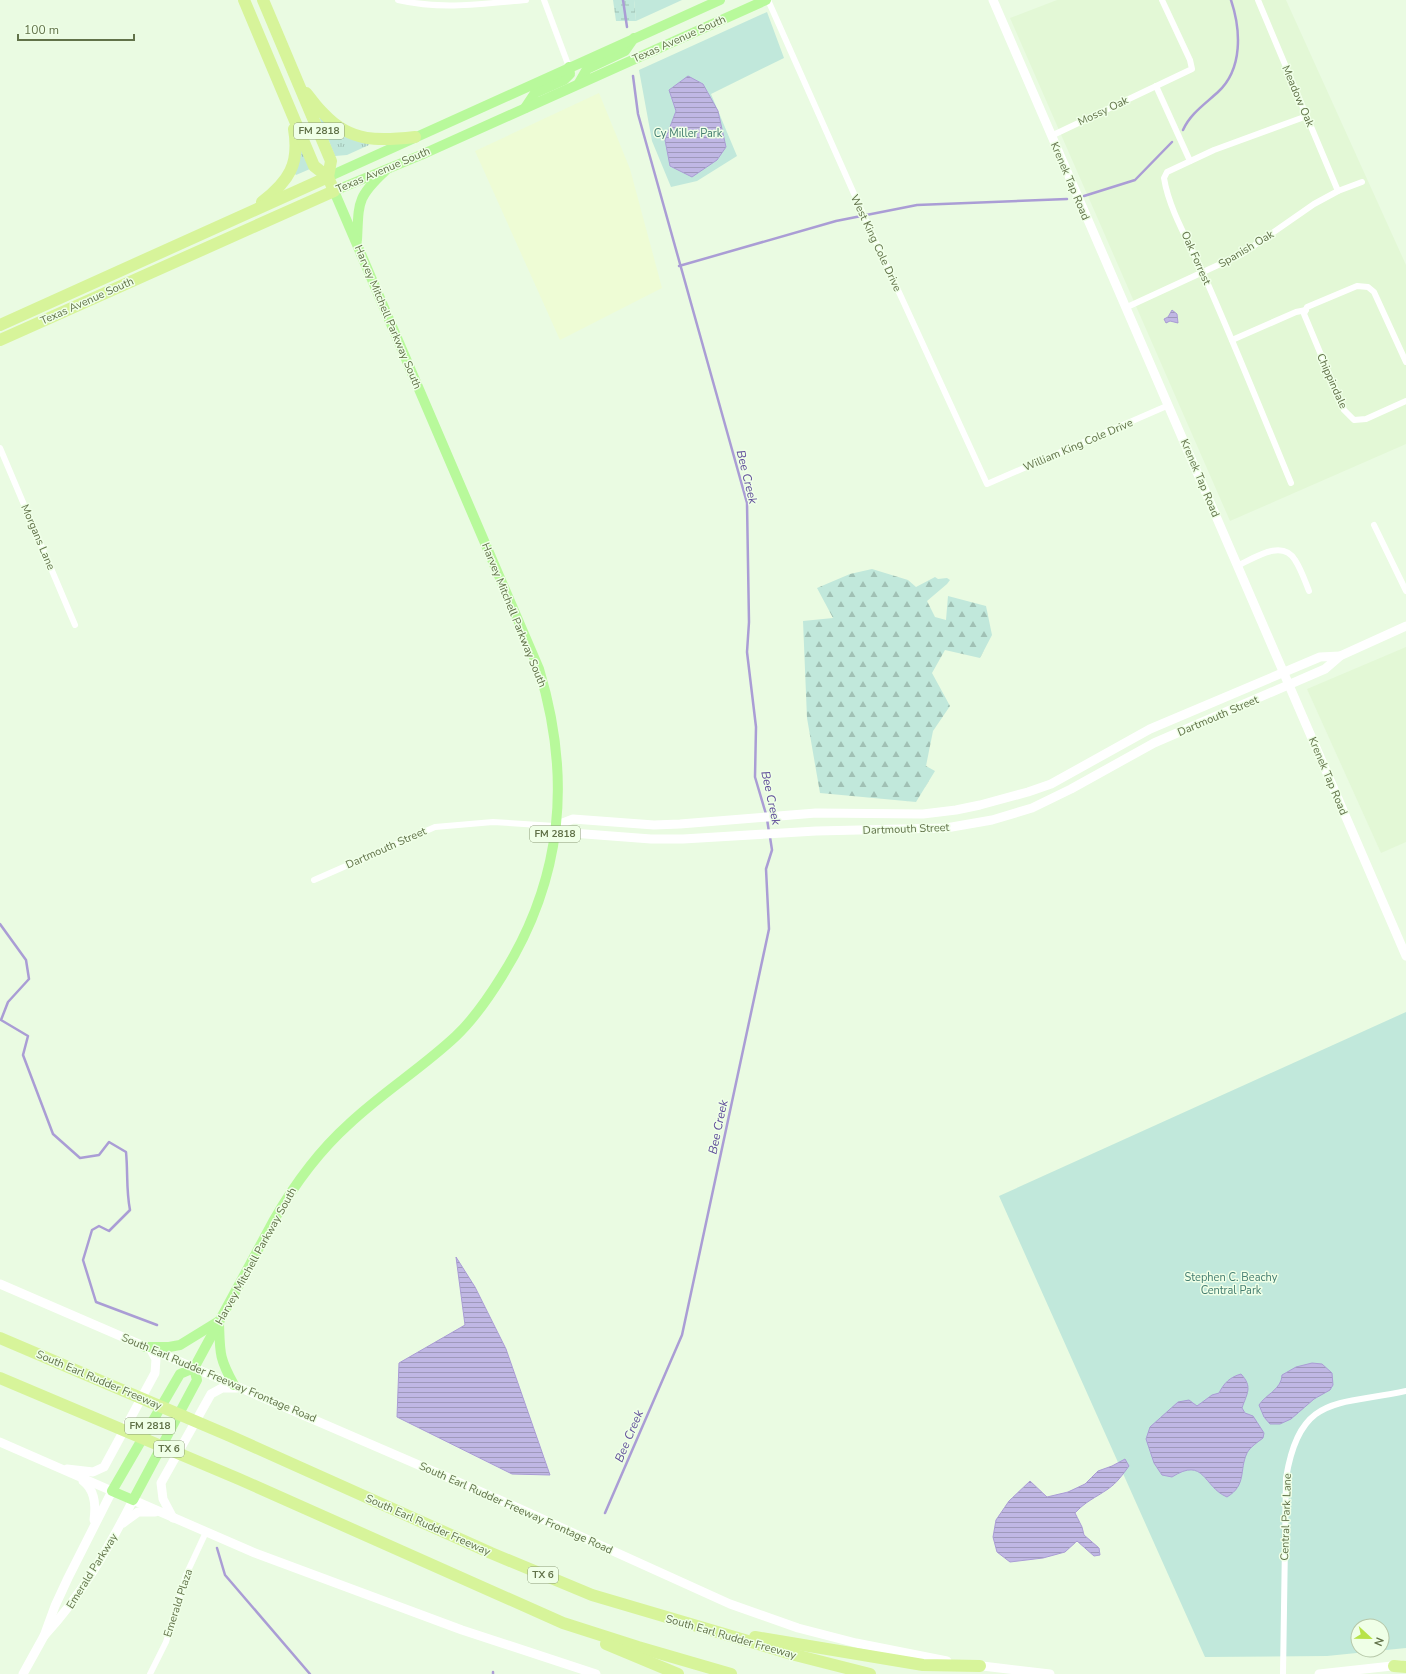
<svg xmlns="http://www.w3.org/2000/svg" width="1406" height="1674" viewBox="0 0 1406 1674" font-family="'Nunito Sans',sans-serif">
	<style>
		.residential { fill: #e3f8d6 }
		.commercial { fill: #eefcd5 }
		.grass { fill: url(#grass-tufts) }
		.forest { fill: url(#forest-firs) }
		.wetland { fill: url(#wetland-marsh) }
		.park { fill: #c1e8db; fill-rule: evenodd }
		.water { fill: url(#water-rules); stroke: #aa9dd5 }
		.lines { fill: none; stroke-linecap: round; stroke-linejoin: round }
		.stream { stroke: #aa9dd5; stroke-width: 2.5 }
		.street { stroke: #fff; stroke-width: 6 }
		.secondary { stroke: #fff; stroke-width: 9 }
		.primary { stroke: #b8f99b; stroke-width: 10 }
		.highway { stroke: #d7f49a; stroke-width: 12 }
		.labels { text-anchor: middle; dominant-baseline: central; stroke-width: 3; stroke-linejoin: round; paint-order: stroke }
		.shield { fill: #efffe7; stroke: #8c9c78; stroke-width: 1 }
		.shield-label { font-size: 10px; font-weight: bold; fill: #617249 }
		.street-label { font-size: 11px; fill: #617249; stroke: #efffe7 }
		.park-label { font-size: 11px; fill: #447d70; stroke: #efffe7 }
		.water-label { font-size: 12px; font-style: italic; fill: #5e4c99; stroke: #efffe7 }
	</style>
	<defs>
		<pattern id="grass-tufts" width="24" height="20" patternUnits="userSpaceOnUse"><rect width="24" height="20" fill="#c1e8db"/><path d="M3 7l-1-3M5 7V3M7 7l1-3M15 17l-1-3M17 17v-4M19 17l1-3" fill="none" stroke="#a0c0b4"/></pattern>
		<pattern id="forest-firs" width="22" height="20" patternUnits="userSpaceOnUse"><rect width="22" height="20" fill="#c1e8db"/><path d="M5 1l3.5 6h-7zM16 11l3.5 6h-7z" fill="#a0c0b4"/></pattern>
		<pattern id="wetland-marsh" width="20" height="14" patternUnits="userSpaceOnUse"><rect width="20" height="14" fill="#c1e8db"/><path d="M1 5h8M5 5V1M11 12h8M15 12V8" fill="none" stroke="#a0c0b4"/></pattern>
		<pattern id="water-rules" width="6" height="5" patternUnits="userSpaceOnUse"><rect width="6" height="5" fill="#c0b7e4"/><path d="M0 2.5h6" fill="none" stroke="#9f99bb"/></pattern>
	</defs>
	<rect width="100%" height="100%" fill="#eafbe2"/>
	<g class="residential">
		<polygon points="1057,0 1286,0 1406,265 1406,444 1230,521 1010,18"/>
		<polygon points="1406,647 1406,842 1381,853 1307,689"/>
	</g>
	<polygon class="commercial" points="599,93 630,169 662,288 560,340 475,151"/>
	<g class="grass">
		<polygon points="319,117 368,143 369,145 347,155 335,156"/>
		<polygon points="300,146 310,169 296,175 294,173"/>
	</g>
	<polygon class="forest" points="872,569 908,580 916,587 935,577 938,579 947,578 950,580 947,584 927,601 935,617 946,620 948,596 986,606 992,635 980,658 945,650 932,673 950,706 933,731 926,766 935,771 916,802 820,793 807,718 803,621 833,618 817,588 850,574"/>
	<polygon class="wetland" points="613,0 634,0 636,21 616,21"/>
	<g class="park">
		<polygon points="634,0 682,0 636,21"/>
		<polygon points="767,12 784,58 711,94 737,156 697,181 671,187 652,141 639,70"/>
		<path d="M1406,1012V1648L1327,1656L1205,1657L999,1196ZM1358,1626H1382V1650H1358Z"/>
	</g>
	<g class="water">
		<polygon points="688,76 703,84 718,111 726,147 717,160 692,177 670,166 665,140 676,111 669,90"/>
		<polygon points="1172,310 1177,314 1178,323 1170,321 1166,323 1164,319 1168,317"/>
		<polygon points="456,1257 475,1287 506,1349 550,1475 512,1474 397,1417 399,1363 465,1325"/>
		<path d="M1312,1363L1322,1364L1332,1373L1333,1385L1330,1390L1314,1399L1291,1419L1280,1424H1270L1264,1417L1259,1405C1265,1395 1282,1389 1282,1375L1296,1367Z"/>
		<path d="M1241,1374C1253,1387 1247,1393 1242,1408L1245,1413L1253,1416L1264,1433L1263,1438C1258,1442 1250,1447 1247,1453C1239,1470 1247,1485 1227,1497C1203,1487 1205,1456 1172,1477L1162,1475L1154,1463L1146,1439L1150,1427L1178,1402L1189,1400L1197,1406L1212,1395L1219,1393C1224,1383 1230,1377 1241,1374Z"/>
		<path d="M1125,1459L1129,1466C1123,1474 1117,1483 1108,1489C1095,1498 1086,1501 1075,1513L1082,1527L1084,1535L1099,1548L1100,1555L1094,1556L1077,1541L1065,1552L1043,1558L1010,1562L997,1552L993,1537L996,1520L1009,1501L1030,1481L1047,1497L1068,1492L1085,1484L1098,1471L1112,1466Z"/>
	</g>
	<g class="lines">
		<g class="stream">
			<polyline points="623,0 627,27"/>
			<polyline points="633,76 638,114 747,503 749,622 747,652 756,727 755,777 766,814"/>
			<path d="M1183,130C1190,114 1205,104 1218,92C1243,69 1241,30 1231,0"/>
			<polyline points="1084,196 1135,180 1172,142"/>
			<polyline points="679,266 836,221 917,205 1067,199"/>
			<polyline points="767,819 769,832"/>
			<path d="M0,924L26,960L29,979L8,1002L1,1020L28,1036L23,1055L53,1134L80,1158L99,1155L109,1142L126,1152C128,1172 126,1190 130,1210L109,1231L99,1226L92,1230L83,1260L96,1302L157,1325"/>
			<polyline points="605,1513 682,1335 769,929 766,869 772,850 770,837"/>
			<polyline points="217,1548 225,1575 310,1674"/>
			<polyline points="493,1672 493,1674"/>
		</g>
		<g class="street">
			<path d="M398,0C442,10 482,4 526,0"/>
			<polyline points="544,0 569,67"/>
			<polyline points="768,0 859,205 987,484 1169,405"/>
			<polyline points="1258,0 1338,191"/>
			<polyline points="1156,86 1190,161"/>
			<polyline points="1051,136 1192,69 1190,60 1162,0"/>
			<polyline points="1125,308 1242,254 1314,204 1338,191 1362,182"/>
			<polyline points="1232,340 1296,312 1306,310"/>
			<polyline points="1406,362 1374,292 1368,287 1357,286 1307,307 1304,314 1344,410 1354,420 1366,419 1406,401"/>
			<polyline points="0,448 75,625"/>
			<path d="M1291,483C1262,413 1234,343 1203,273C1190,244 1169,210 1164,178L1167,172L1214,150L1307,116"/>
			<polyline points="1374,525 1406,591"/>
			<path d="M1237,566C1253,559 1282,538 1295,560C1301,569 1305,581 1309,591"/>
			<polyline points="314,880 435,827 493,822 555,826"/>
			<polyline points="150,1674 166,1642 186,1575 206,1532"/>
			<path d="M1283,1674L1286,1478C1300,1393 1338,1406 1406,1391"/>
		</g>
		<g class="secondary">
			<polyline points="993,0 1406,956"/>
			<polyline points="555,826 572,833 651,839 683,839 816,831 946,828 992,820 1032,808 1071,789 1154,743 1325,669 1340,656 1406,626"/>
			<polyline points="555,826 573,819 654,825 680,824 816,813 923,814 956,810 980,805 1028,792 1051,784 1150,729 1320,657 1340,656"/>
			<polyline points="0,1284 509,1504 730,1604 798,1628 856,1643 947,1661"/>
			<polyline points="0,1442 112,1491 68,1578 55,1606 44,1636 23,1674"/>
			<polyline points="67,1469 93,1472 104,1467 155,1373 156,1359 150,1348"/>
			<path d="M83,1481C95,1490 96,1506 94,1520"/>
			<polyline points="173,1518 163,1499 161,1483 211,1394 222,1388 237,1388"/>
			<polyline points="123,1523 138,1512 155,1512"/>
			<path d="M44,1636C81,1596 108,1549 133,1500L255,1553L462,1630L596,1674"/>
			<polyline points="974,1665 1050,1674"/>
			<polyline points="1319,1674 1401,1665"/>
		</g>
		<g class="primary">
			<polyline points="579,83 587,69 625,51 634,38"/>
			<polyline points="525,108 535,93 564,80 570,74 569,67"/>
			<polyline points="328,177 720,0"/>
			<path d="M357,240C359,203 356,198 385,171"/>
			<path d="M219,1323C220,1353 219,1358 234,1385"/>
			<polyline points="145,1347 169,1347 180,1345 219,1321"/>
			<path d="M194,1368L197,1380L133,1500L112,1491L180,1374L194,1368L274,1220C294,1185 319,1151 349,1124C383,1092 422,1068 456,1036C474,1019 489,997 502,976C563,879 572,778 539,669L334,191L421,155L766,0"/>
		</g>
		<g class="highway">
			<polyline points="263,0 331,161 328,177"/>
			<path d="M306,93C312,100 317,108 324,114C351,143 380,141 415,137"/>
			<path d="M262,202C289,181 300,164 294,129"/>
			<polyline points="0,325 328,177"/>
			<polyline points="0,340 334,191 328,177 314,166 244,0"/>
			<polyline points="0,1338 230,1436 491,1553 592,1595 795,1655 870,1674"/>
			<polyline points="0,1378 239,1479 563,1623 638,1647 731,1674"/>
			<polyline points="755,1637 923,1665 980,1666"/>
			<polyline points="606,1644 678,1674"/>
			<polyline points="1394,1666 1406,1667"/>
		</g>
	</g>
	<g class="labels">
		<g class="shield">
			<rect x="294" y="123" width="50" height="16" rx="3"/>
			<rect x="530" y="826" width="50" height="16" rx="3"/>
			<rect x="125" y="1418" width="50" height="16" rx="3"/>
			<rect x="154" y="1441" width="30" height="16" rx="3"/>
			<rect x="528" y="1567" width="30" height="16" rx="3"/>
		</g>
		<g class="shield-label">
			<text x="319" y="131">FM 2818</text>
			<text x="555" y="834">FM 2818</text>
			<text x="150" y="1426">FM 2818</text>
			<text x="169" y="1449">TX 6</text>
			<text x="543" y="1575">TX 6</text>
		</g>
		<g class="street-label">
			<text transform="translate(679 39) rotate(-24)">Texas Avenue South</text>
			<text transform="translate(1298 96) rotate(67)">Meadow Oak</text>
			<text transform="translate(1103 111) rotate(-25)">Mossy Oak</text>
			<text transform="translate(383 170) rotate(-23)">Texas Avenue South</text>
			<text transform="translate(1070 181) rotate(67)">Krenek Tap Road</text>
			<text transform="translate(876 243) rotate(65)">West King Cole Drive</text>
			<text transform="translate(1246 249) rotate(-31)">Spanish Oak</text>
			<text transform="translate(1196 258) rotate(66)">Oak Forrest</text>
			<text transform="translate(87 301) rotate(-24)">Texas Avenue South</text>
			<text transform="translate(388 317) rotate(67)">Harvey Mitchell Parkway South</text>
			<text transform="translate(1332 381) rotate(66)">Chippindale</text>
			<text transform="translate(1078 445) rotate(-23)">William King Cole Drive</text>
			<text transform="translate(1200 478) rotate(67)">Krenek Tap Road</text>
			<text transform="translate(38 537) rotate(67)">Morgans Lane</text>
			<text transform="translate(514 615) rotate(68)">Harvey Mitchell Parkway South</text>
			<text transform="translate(1218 716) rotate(-23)">Dartmouth Street</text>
			<text transform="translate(1328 776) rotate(67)">Krenek Tap Road</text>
			<text transform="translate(906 829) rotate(-2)">Dartmouth Street</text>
			<text transform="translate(386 848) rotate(-24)">Dartmouth Street</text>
			<text transform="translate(256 1256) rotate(-61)">Harvey Mitchell Parkway South</text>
			<text transform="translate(219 1378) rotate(23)">South Earl Rudder Freeway Frontage Road</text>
			<text transform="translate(99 1380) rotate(23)">South Earl Rudder Freeway</text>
			<text transform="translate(516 1508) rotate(24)">South Earl Rudder Freeway Frontage Road</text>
			<text transform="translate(1286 1517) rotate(-88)">Central Park Lane</text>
			<text transform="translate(428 1525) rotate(24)">South Earl Rudder Freeway</text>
			<text transform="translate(92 1571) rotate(-58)">Emerald Parkway</text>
			<text transform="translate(178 1603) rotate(-72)">Emerald Plaza</text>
			<text transform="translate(731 1637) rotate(16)">South Earl Rudder Freeway</text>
		</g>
		<g class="park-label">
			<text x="688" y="133">Cy Miller Park</text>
			<text x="1231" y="1277">Stephen C. Beachy<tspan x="1231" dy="13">Central Park</tspan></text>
		</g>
		<g class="water-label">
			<text transform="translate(747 477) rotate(76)">Bee Creek</text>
			<text transform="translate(771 798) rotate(78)">Bee Creek</text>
			<text transform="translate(718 1127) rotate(-78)">Bee Creek</text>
			<text transform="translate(629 1436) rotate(-67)">Bee Creek</text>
		</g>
	</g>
	<g transform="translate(1370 1638) rotate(112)"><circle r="19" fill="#efffe7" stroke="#b6c7a8"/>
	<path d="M0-3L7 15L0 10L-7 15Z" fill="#b7e349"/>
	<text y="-6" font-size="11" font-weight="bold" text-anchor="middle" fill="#617249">N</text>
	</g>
	<path d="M18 34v6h116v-6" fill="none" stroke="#617249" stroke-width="2"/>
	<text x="24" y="34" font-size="12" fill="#617249" stroke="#efffe7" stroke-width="3" paint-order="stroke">100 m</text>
</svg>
